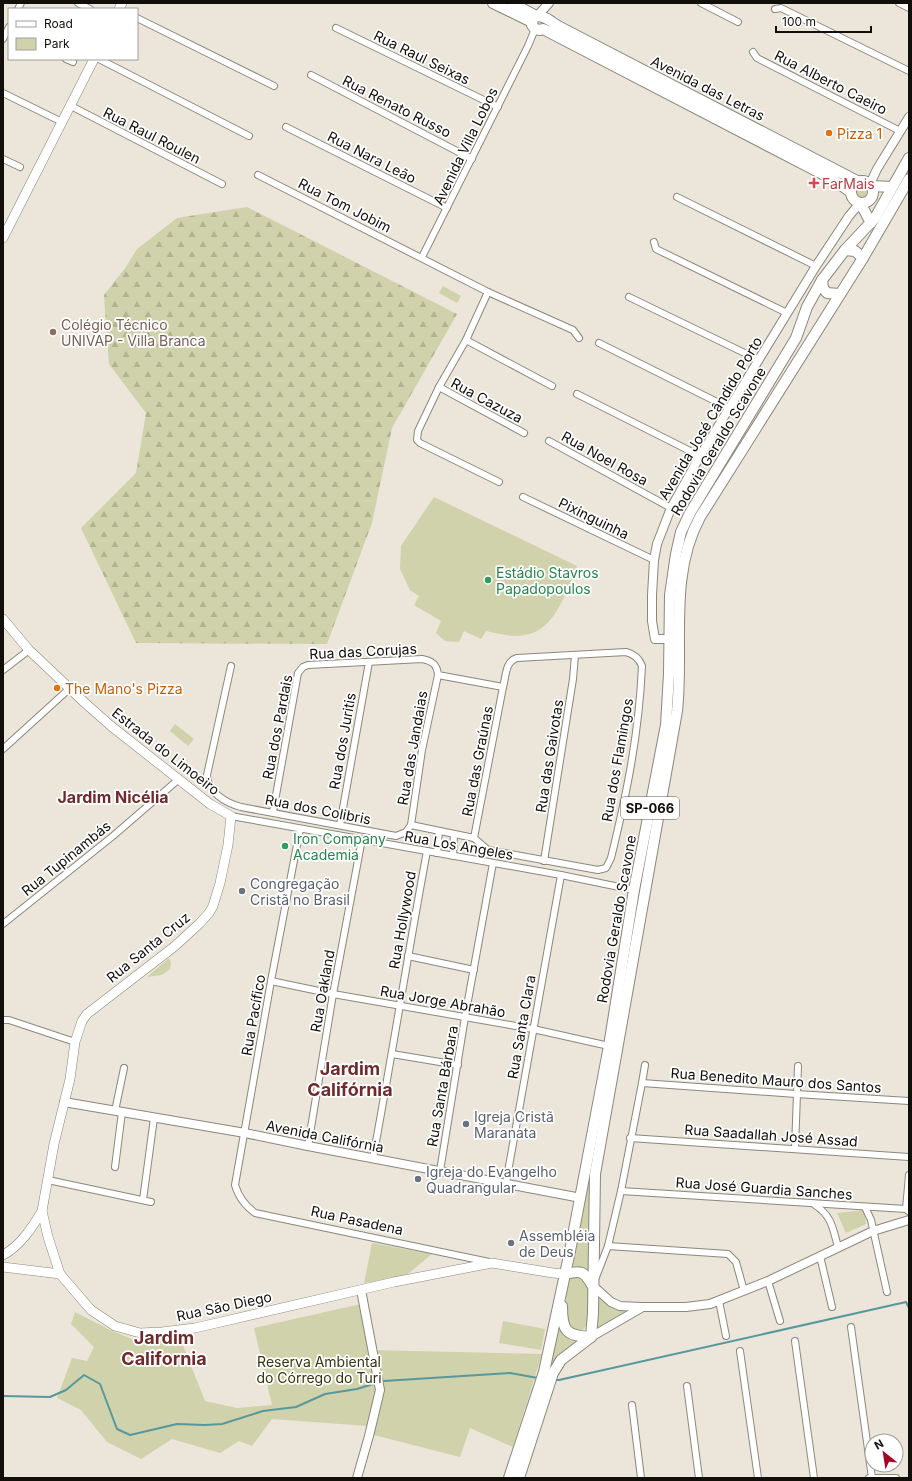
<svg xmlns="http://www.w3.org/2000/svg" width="912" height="1481" viewBox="0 0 912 1481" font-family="Inter,sans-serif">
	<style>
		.green { fill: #cfd2aa }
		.forest { fill: url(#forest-firs) }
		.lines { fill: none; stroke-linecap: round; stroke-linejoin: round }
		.stream { stroke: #57989d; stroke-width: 2 }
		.minor-casing { stroke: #8c877c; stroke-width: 8 }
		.tertiary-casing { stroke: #8c877c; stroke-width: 10 }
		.secondary-casing { stroke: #8c877c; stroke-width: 10 }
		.primary-casing { stroke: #8c877c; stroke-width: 12 }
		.minor { stroke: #fff; stroke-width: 6 }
		.tertiary { stroke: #fff; stroke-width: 8 }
		.secondary { stroke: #fff; stroke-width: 9 }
		.primary { stroke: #fff; stroke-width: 10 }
		.food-dot { fill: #e8710a; stroke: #fff; stroke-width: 1.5 }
		.health-dot { fill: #e0444e; stroke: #fff; stroke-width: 1.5 }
		.education-dot { fill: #8d6e63; stroke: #fff; stroke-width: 1.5 }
		.leisure-dot { fill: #2e9e5b; stroke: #fff; stroke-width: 1.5 }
		.worship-dot { fill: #6b7280; stroke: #fff; stroke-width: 1.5 }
		.labels { text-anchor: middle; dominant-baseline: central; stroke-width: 3.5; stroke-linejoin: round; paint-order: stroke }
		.shield { fill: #fff; stroke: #595754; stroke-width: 1 }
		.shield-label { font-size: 13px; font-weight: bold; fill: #120f0b }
		.street-label { font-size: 14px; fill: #120f0b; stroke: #fff }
		.food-label { font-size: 14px; fill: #c56008; stroke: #fff; text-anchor: start }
		.health-label { font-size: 14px; fill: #be3a42; stroke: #fff; text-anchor: start }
		.education-label { font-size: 14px; fill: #785e54; stroke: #fff; text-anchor: start }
		.leisure-label { font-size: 14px; fill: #27864d; stroke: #fff; text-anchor: start }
		.worship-label { font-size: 14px; fill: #5b616d; stroke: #fff; text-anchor: start }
		.park-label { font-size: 14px; fill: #35360f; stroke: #fff }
		.quarter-label { font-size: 16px; font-weight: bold; fill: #702a2d; stroke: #fff }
		.district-label { font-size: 18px; font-weight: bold; fill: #702a2d; stroke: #fff }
	</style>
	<defs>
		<pattern id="forest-firs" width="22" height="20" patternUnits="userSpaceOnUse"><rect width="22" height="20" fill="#cfd2aa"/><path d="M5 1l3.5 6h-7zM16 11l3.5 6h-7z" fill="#b1b391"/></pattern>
	</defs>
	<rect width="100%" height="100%" fill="#ece5d9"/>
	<g class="green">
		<circle cx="861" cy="191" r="8"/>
		<polygon points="443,286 461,296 457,303 439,293"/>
		<path d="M434,497L577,566C564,595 555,635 517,636C507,636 496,633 486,631L481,639L464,631L459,642L445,641L436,633L441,621L414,605L419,596L410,590L400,569L401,546Z"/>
		<polygon points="175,724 194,739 188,746 170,731"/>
		<polygon points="169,958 171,962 170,969 162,975 147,977"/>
		<polygon points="588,1184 590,1186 591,1274 580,1267 571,1266"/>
		<polygon points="864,1210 866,1224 846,1233 837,1213"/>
		<polygon points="372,1243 432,1254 404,1277 364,1283"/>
		<path d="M576,1275L588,1282C588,1290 590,1320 586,1326C583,1331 578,1331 572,1330L565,1321L567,1282L571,1278Z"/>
		<polygon points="600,1296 632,1310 594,1331"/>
		<polygon points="361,1304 370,1350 542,1354 513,1447 470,1428 460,1457 374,1435 368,1426 272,1419 252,1446 239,1441 220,1453 172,1439 141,1459 107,1442 81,1410 57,1398 72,1358 87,1361 94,1347 71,1324 75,1312 110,1330 142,1343 180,1338 205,1401 237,1408 272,1405 254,1328"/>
		<polygon points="503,1321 545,1329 541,1350 499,1343"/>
		<path d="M558,1326C562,1335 568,1340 577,1342L546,1381Z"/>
	</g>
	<polygon class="forest" points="247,207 457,314 392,428 372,523 327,644 136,643 81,528 136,473 146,413 109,364 104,295 126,267 137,249 177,218"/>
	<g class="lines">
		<g class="stream">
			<polyline points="555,1380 559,1380 906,1302 909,1308"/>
			<polyline points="384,1381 510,1373 538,1378"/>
			<polyline points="3,1396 50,1397 66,1390 84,1375 100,1384 117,1429 130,1435 177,1424 205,1425 222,1424 263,1411 296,1407 325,1394 357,1389 373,1384"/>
		</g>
		<defs>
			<g id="minor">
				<polyline points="78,3 90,9"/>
				<polyline points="701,3 738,22"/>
				<polyline points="899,3 909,8"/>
				<polyline points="18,9 21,3"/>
				<polyline points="775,9 781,8 909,71"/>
				<polyline points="137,18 274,86"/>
				<polyline points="336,28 498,107"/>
				<polyline points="3,39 9,27"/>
				<polyline points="753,52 757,58 900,131"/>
				<polyline points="66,59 73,62"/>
				<polyline points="99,59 249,136"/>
				<polyline points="311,75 472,159"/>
				<polyline points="3,93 62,122"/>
				<polyline points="71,106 222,184"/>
				<polyline points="286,127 447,208"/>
				<polyline points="3,159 20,167"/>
				<polyline points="258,175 488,292 573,330 579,338"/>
				<polyline points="677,197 816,266"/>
				<polyline points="654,242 656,249 787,313"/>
				<polyline points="422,257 528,46 535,29"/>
				<polyline points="488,292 466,340 439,387 418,431 417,440 420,443 499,482"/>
				<polyline points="629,297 759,360"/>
				<polyline points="466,340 552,386"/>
				<polyline points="599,343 729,408"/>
				<polyline points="439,387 524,433"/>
				<polyline points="577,394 700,456"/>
				<polyline points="549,441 671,508"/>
				<polyline points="523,497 654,560"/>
				<path d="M231,666L207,775C207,792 226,803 241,807L396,836L406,832L411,825L474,838L488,850L598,870L606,868L611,858C627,793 639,733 642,666C639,658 634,654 626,652L517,658C505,661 506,677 503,687L438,675C437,664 432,661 422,659L308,665L303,667L298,673L273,812"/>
				<polyline points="3,670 29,650"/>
				<polyline points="3,749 69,689"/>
				<polyline points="231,816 561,875 634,890"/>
				<polyline points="340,825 369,662"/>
				<polyline points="411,825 422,750 438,675"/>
				<path d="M300,829L271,981L235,1185C239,1198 245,1205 255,1213L489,1262"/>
				<polyline points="474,838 503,687"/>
				<polyline points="437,853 439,831"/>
				<polyline points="453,856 454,834"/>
				<polyline points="544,861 573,679 575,655"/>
				<polyline points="3,924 113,836 179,779"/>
				<polyline points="408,956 474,970"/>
				<polyline points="271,981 333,994 533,1029 609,1046"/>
				<polyline points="3,1020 9,1020 75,1042"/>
				<polyline points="392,1054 458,1065"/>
				<polyline points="642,1083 796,1094 909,1101"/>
				<polyline points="115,1111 124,1068"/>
				<polyline points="630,1138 909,1157"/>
				<polyline points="308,1146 333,994 362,839"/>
				<polyline points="795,1149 798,1066"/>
				<path d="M373,1158C392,1056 408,953 427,851"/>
				<polyline points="115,1167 122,1112"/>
				<polyline points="440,1171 465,1017 493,863"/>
				<polyline points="48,1180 151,1202"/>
				<polyline points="506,1183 561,875"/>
				<polyline points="621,1191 906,1209"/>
				<polyline points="143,1200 154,1118"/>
				<path d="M815,1205C832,1216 833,1229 838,1247"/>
				<polyline points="865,1207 871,1220 887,1292"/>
				<polyline points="908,1211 906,1209 909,1175"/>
				<polyline points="608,1246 728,1254 736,1262 744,1291"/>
				<polyline points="820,1256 832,1307"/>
				<polyline points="596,1277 608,1246 621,1191 642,1083 645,1065"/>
				<polyline points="768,1281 780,1321"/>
				<polyline points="719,1301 726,1336"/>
				<polyline points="851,1327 872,1478"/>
				<polyline points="795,1341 814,1478"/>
				<polyline points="740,1351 758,1478"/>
				<polyline points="687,1386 699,1478"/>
				<polyline points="632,1405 641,1478"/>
				<polyline points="869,1478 896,1478"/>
			</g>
			<g id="tertiary">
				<polyline points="538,15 549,3"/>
				<polyline points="870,184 877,169 909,117"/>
				<polyline points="670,639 655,639 652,621 652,595 654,560 657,544 671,508 700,456 816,266 849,216 860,203"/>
				<polyline points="64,1102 245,1133 308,1146 581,1198"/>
				<polyline points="592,1285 611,1302 620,1306 642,1307 686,1307 710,1304 768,1281 873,1231 909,1220"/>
				<polyline points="591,1337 641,1308"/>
				<polyline points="357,1478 369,1436 380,1390 361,1290"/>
			</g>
			<g id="secondary">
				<polyline points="119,9 122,3"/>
				<polyline points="3,238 94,59"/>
				<polyline points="3,619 29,650 85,703 111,726 210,804 231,816 228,845 220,883 213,906 209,913 199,924 175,946 87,1014 82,1021 75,1042 70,1079 54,1144 42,1211 48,1237 60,1274 91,1310 115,1326 140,1333 162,1332 195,1328 394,1282 492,1263 553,1273 565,1274"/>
				<path d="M3,1255C20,1246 32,1228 42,1211"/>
				<polyline points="3,1267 60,1274"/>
			</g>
			<g id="primary">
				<polyline points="493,3 532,22"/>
				<polyline points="512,3 536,16"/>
				<circle cx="862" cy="192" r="11"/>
				<polyline points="872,186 892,187"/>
				<path d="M851,192L832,179L543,29L540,30L535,29L532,25L533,18C541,12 551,22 558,26L859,182"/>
				<polyline points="861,204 864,210 871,223"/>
				<polyline points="845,250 855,251 863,258"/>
				<polyline points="822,280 823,288 827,293 839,294"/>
				<path d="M565,1274C581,1270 584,1271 592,1285"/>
				<path d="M562,1306C562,1331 566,1336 591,1337"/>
				<polyline points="509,1478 544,1372 570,1251 609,1046 634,890 666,725 669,674 670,595 676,554 681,532 690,513 796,338 807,307 822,280 845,250 875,218 909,158"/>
				<path d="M519,1478L553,1373L561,1360L591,1337L593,1313L595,1174L677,711C684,647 668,576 700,517L863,258L909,179"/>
			</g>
		</defs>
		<use href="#minor" class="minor-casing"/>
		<use href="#tertiary" class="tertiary-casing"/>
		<use href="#secondary" class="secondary-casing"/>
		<use href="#primary" class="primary-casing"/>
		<use href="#minor" class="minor"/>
		<use href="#tertiary" class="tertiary"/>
		<use href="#secondary" class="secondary"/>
		<use href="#primary" class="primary"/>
	</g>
	<g class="food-dot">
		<circle cx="829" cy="133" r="4"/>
		<circle cx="57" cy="688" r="4"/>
	</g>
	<path class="health-dot" d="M812 177h4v4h4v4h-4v4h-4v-4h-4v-4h4z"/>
	<circle class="education-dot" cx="53" cy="332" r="4"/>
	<g class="leisure-dot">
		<circle cx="488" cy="580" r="4"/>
		<circle cx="285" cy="846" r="4"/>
	</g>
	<g class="worship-dot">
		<circle cx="242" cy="891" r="4"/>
		<circle cx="466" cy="1124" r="4"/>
		<circle cx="418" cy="1179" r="4"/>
		<circle cx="511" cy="1243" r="4"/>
	</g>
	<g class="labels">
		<rect class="shield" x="621" y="797" width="58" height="22" rx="3"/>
		<g class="shield-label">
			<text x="650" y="808">SP-066</text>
		</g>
		<g class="street-label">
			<text transform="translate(422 57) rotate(26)">Rua Raul Seixas</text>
			<text transform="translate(831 82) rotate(27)">Rua Alberto Caeiro</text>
			<text transform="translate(708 88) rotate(27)">Avenida das Letras</text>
			<text transform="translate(397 106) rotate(27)">Rua Renato Russo</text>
			<text transform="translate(152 135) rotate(27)">Rua Raul Roulen</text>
			<text transform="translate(465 146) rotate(-64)">Avenida Villa Lobos</text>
			<text transform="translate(372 157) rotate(27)">Rua Nara Leão</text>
			<text transform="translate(345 205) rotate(27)">Rua Tom Jobim</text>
			<text transform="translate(487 400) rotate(28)">Rua Cazuza</text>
			<text transform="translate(710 418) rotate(-59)">Avenida José Cândido Porto</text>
			<text transform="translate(718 441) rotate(-59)">Rodovia Geraldo Scavone</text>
			<text transform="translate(605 458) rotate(29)">Rua Noel Rosa</text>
			<text transform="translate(594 518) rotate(26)">Pixinguinha</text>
			<text transform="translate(363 651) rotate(-3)">Rua das Corujas</text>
			<text transform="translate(277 727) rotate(-79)">Rua dos Pardais</text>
			<text transform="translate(342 741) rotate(-80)">Rua dos Juritis</text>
			<text transform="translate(412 748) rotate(-80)">Rua das Jandaias</text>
			<text transform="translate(166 751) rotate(38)">Estrada do Limoeiro</text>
			<text transform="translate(549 756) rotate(-81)">Rua das Gaivotas</text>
			<text transform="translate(617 760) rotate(-80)">Rua dos Flamingos</text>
			<text transform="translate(477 761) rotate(-79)">Rua das Graúnas</text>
			<text transform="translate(318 809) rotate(11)">Rua dos Colibris</text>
			<text transform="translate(459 845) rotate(10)">Rua Los Angeles</text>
			<text transform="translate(66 858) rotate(-39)">Rua Tupinambás</text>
			<text transform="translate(616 919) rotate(-80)">Rodovia Geraldo Scavone</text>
			<text transform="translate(402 920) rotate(-80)">Rua Hollywood</text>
			<text transform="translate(148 947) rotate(-39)">Rua Santa Cruz</text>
			<text transform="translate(322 991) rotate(-80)">Rua Oakland</text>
			<text transform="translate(443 1001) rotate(10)">Rua Jorge Abrahão</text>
			<text transform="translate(253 1015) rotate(-80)">Rua Pacífico</text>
			<text transform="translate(521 1027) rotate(-80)">Rua Santa Clara</text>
			<text transform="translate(776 1080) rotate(4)">Rua Benedito Mauro dos Santos</text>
			<text transform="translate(442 1086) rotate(-80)">Rua Santa Bárbara</text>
			<text transform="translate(771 1135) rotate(4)">Rua Saadallah José Assad</text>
			<text transform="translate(325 1136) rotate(11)">Avenida Califórnia</text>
			<text transform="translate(764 1188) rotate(4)">Rua José Guardia Sanches</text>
			<text transform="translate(357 1220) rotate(12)">Rua Pasadena</text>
			<text transform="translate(224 1306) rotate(-12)">Rua São Diego</text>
		</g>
		<g class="food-label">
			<text x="837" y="133">Pizza 1</text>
			<text x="65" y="688">The Mano's Pizza</text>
		</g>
		<g class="health-label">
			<text x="822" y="183">FarMais</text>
		</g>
		<g class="education-label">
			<text x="61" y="324">Colégio Técnico<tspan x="61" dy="16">UNIVAP - Villa Branca</tspan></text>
		</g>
		<g class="leisure-label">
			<text x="496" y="572">Estádio Stavros<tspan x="496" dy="16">Papadopoulos</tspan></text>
			<text x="293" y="838">Iron Company<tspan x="293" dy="16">Academia</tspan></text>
		</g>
		<g class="worship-label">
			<text x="250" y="883">Congregação<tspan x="250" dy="16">Cristã no Brasil</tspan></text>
			<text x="474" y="1116">Igreja Cristã<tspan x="474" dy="16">Maranata</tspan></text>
			<text x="426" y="1171">Igreja do Evangelho<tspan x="426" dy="16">Quadrangular</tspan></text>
			<text x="519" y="1235">Assembléia<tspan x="519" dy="16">de Deus</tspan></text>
		</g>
		<g class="park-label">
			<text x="319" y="1361">Reserva Ambiental<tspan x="319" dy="16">do Córrego do Turi</tspan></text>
		</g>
		<g class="quarter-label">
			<text x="113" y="797">Jardim Nicélia</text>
		</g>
		<g class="district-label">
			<text x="350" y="1068">Jardim<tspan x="350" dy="21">Califórnia</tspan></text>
			<text x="164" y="1337">Jardim<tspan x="164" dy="21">California</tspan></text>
		</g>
	</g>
	<rect width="912" height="1481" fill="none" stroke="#120f0b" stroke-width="8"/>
	<rect x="8" y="8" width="130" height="52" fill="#ffffff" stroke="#a09f9d"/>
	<rect x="16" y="21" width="20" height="6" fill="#ffffff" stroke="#a09f9d"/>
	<text x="44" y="28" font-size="12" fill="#120f0b">Road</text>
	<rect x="16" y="38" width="20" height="12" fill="#cfd2aa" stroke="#a09f9d"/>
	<text x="44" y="48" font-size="12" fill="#120f0b">Park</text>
	<g transform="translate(884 1453) rotate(330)"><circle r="19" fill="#ffffff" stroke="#a09f9d"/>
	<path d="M0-3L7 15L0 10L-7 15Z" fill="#a40628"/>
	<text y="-6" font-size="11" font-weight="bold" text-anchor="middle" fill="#120f0b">N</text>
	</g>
	<path d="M776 26v6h95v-6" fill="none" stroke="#120f0b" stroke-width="2"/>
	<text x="782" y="26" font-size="12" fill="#120f0b" stroke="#ffffff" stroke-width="3" paint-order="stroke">100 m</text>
</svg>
